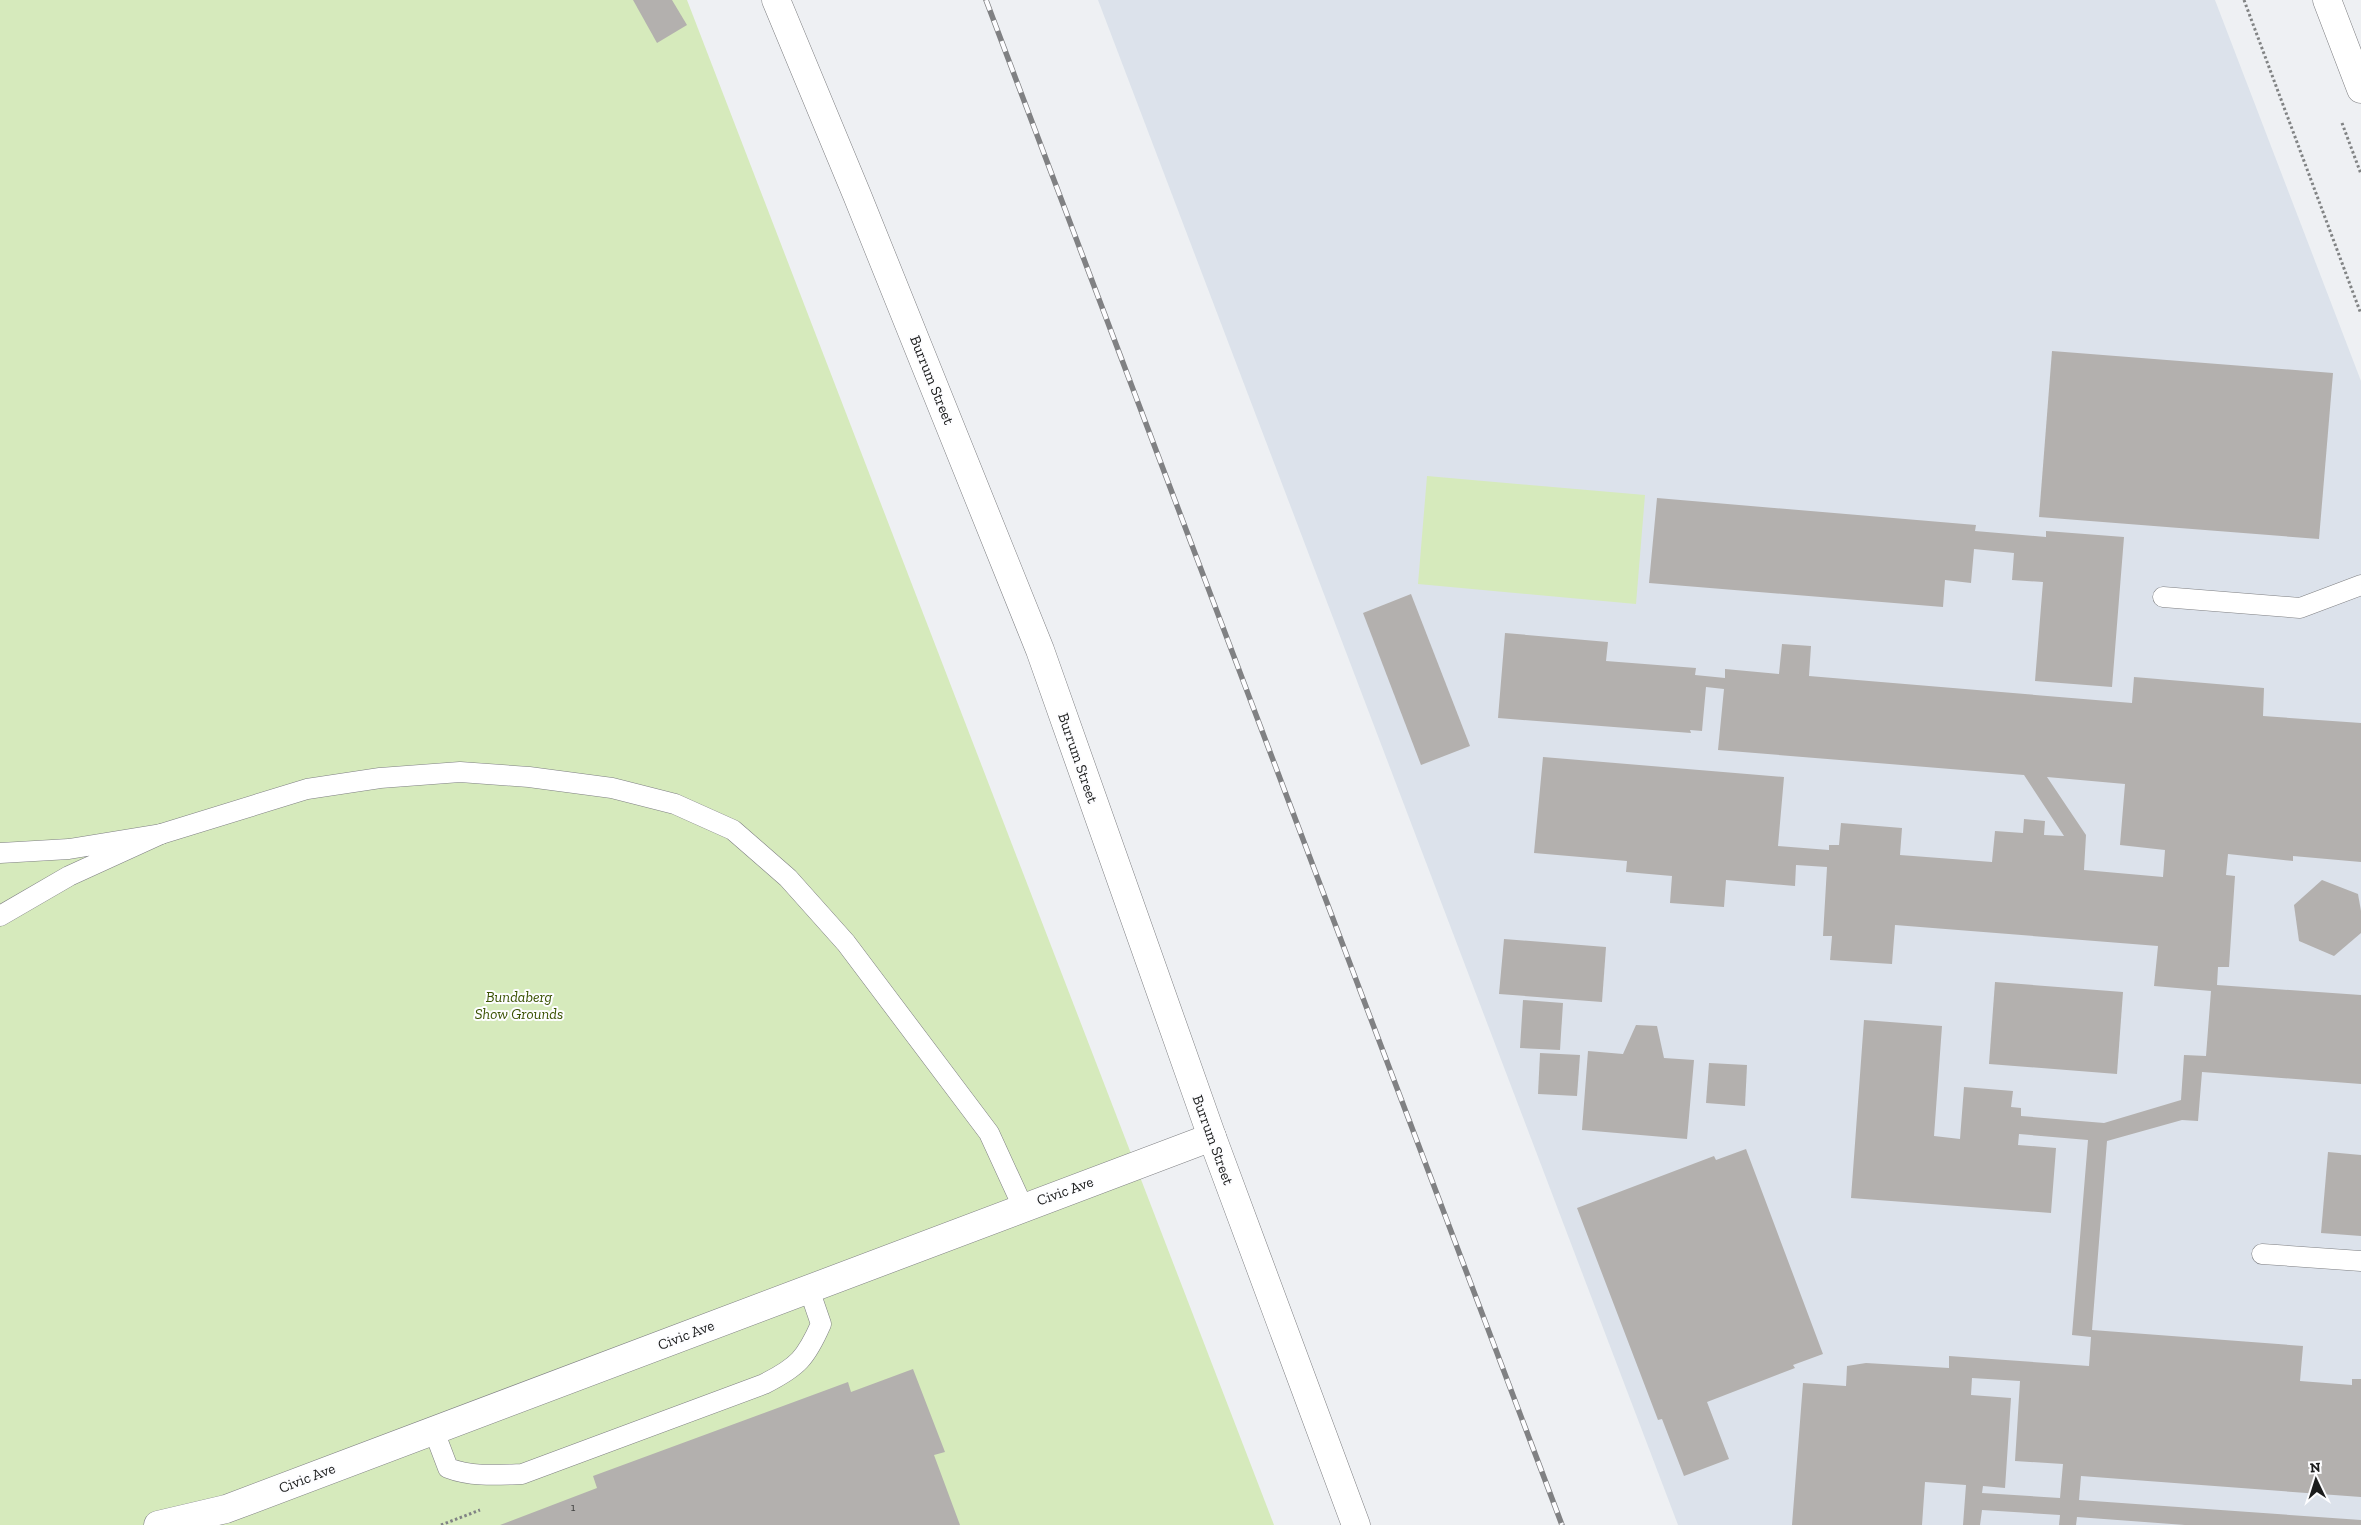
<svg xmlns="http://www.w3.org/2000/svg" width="2361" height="1525" viewBox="0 0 2361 1525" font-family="'Zilla Slab',serif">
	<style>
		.built { fill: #dce2eb }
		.green { fill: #d6eabc }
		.building { fill: #b3b0ae; fill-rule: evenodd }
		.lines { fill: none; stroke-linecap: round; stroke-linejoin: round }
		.service-casing { stroke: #7e7f82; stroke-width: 21 }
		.minor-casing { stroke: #7e7f82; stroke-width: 29 }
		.tertiary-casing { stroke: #7e7f82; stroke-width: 29 }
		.path { stroke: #818384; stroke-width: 3; stroke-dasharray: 2.5 2.5; stroke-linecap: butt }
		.service { stroke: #fff; stroke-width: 20 }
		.minor { stroke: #fff; stroke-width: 28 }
		.tertiary { stroke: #fff; stroke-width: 28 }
		.rail-casing { stroke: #808183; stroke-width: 5.5 }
		.rail { stroke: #fdfdff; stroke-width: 4; stroke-dasharray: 11; stroke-linecap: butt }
		.labels { text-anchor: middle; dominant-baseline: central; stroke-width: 4; stroke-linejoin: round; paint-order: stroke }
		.number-label { font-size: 12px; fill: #414140 }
		.street-label { font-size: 15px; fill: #1b1c1c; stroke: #fdfdff }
		.park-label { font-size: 15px; font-style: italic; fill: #395100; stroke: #fdfdff }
	</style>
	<rect width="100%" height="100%" fill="#eef0f3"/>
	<polygon class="built" points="1098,0 2215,0 2361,381 2361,1525 1678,1525"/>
	<g class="green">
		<polygon points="0,0 687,0 1274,1525 0,1525"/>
		<polygon points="1427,476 1645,495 1636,604 1418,584"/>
	</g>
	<g class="building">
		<polygon points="633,0 672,0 687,25 657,43"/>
		<polygon points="2052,351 2333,373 2319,539 2039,517"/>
		<polygon points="1657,498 1976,525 1975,531 2046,537 2046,531 2124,537 2112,687 2035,681 2043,582 2012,580 2014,553 1974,549 1971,583 1945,580 1943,607 1649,583"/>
		<polygon points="1411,594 1470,746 1421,765 1363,613"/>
		<path d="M1505,633L1608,642L1606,661L1696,668L1695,675L1725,678V669L1779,674L1782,644L1811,646L1809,676L2132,703L2134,677L2264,688L2263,716L2361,723V862L2293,856V861L2228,854L2226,875L2235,876L2229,967H2218L2217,985L2361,995V1084L2202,1072L2198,1121L2182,1120L2107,1141L2092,1330L2303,1346L2300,1381L2352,1385V1379H2361V1497L2081,1476L2079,1500L2361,1520V1525H2185L2077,1517L2076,1525H2059L2060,1515L1982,1510L1980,1525H1963L1966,1485L1925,1482L1922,1525H1792L1803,1383L1846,1386L1847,1366L1866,1363L1949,1368V1356L2089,1366L2091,1337L2072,1335L2088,1140L2019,1134L2018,1145L2056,1148L2051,1213L1851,1198L1864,1020L1942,1026L1934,1136L1960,1139L1964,1087L2013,1091L2011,1107L2021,1108V1116L2104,1123L2181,1100L2184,1055L2206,1056L2211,991L2154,986L2158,946L1895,925L1892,964L1830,960L1832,936H1823L1827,867L1796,865L1795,886L1726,880L1724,907L1670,903L1672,876L1626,872L1627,861L1534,853L1543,757L1784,777L1778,846L1829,850V845H1839L1841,823L1902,828L1900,855L1992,862L1995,831L2023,833L2024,819L2045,821L2044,835L2064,836L2024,775L1718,750L1724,689L1706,687L1702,731L1690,730L1691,733L1498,718ZM2047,777L2125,784L2120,845L2165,850L2163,877L2084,870L2086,835ZM1972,1378L2020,1381L2015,1461L2063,1464L2060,1498L1982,1493L1983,1486L2005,1488L2011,1398L1971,1395Z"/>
		<polygon points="2322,880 2358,894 2361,911 2361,933 2334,956 2299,941 2294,905"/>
		<polygon points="1504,939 1606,947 1602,1002 1499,994"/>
		<polygon points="1995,982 2123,992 2117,1074 1989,1064"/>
		<polygon points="1523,1000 1563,1003 1560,1050 1520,1048"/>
		<polygon points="1636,1025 1657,1026 1664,1058 1694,1060 1687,1139 1582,1130 1588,1051 1623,1054"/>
		<polygon points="1540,1053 1580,1055 1577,1096 1538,1094"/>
		<polygon points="1709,1063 1747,1065 1745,1106 1706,1103"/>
		<polygon points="1746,1149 1823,1354 1793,1365 1795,1368 1707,1402 1729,1459 1684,1476 1662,1419 1658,1420 1577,1208 1714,1156 1716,1160"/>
		<polygon points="2328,1152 2361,1155 2361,1236 2321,1233"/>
		<polygon points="913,1369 945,1452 934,1455 960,1525 500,1525 597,1488 593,1476 848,1382 851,1392"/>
	</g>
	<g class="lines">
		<defs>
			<g id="service">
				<polyline points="2163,597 2300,608 2361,585"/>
				<polyline points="161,834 307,789 380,778 460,772 529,777 612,788 675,804 733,830 788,878 846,943 989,1133 1023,1207"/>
				<polyline points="0,853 69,849 161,834 69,876 0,916"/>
				<polyline points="2262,1254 2361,1261"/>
				<path d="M434,1431L448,1468C471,1477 498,1475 522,1474L764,1384C798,1367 806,1358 821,1324L809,1289"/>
			</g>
			<g id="minor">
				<polyline points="776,0 857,195 1040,650 1212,1137 1356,1525"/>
				<polyline points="158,1525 226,1509 1212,1137"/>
			</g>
			<polyline id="tertiary" points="2327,0 2361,89"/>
		</defs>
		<use href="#service" class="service-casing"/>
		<use href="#minor" class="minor-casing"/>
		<use href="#tertiary" class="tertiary-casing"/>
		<g class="path">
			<polyline points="2244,0 2361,314"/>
			<polyline points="2342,123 2361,174"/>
			<polyline points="441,1525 480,1510"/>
		</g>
		<use href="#service" class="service"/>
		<use href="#minor" class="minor"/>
		<use href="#tertiary" class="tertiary"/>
		<defs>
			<polyline id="rail" points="986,0 1562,1525"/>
		</defs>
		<use href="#rail" class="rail-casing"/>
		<use href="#rail" class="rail"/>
	</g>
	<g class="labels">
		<g class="number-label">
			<text x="573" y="1507">1</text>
		</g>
		<g class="street-label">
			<text transform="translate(932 380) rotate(68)">Burrum Street</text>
			<text transform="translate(1078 758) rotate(71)">Burrum Street</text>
			<text transform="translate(1213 1140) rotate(70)">Burrum Street</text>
			<text transform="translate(1065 1191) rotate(-20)">Civic Ave</text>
			<text transform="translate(686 1335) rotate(-21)">Civic Ave</text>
			<text transform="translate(307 1478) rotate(-21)">Civic Ave</text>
		</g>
		<g class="park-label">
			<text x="519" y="997">Bundaberg<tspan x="519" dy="17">Show Grounds</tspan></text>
		</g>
	</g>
	<g transform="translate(2316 1480) rotate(356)" stroke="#fdfdff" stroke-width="4" paint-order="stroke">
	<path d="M0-4L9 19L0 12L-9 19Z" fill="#1b1c1c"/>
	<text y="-8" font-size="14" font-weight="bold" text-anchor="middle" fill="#1b1c1c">N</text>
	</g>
</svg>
